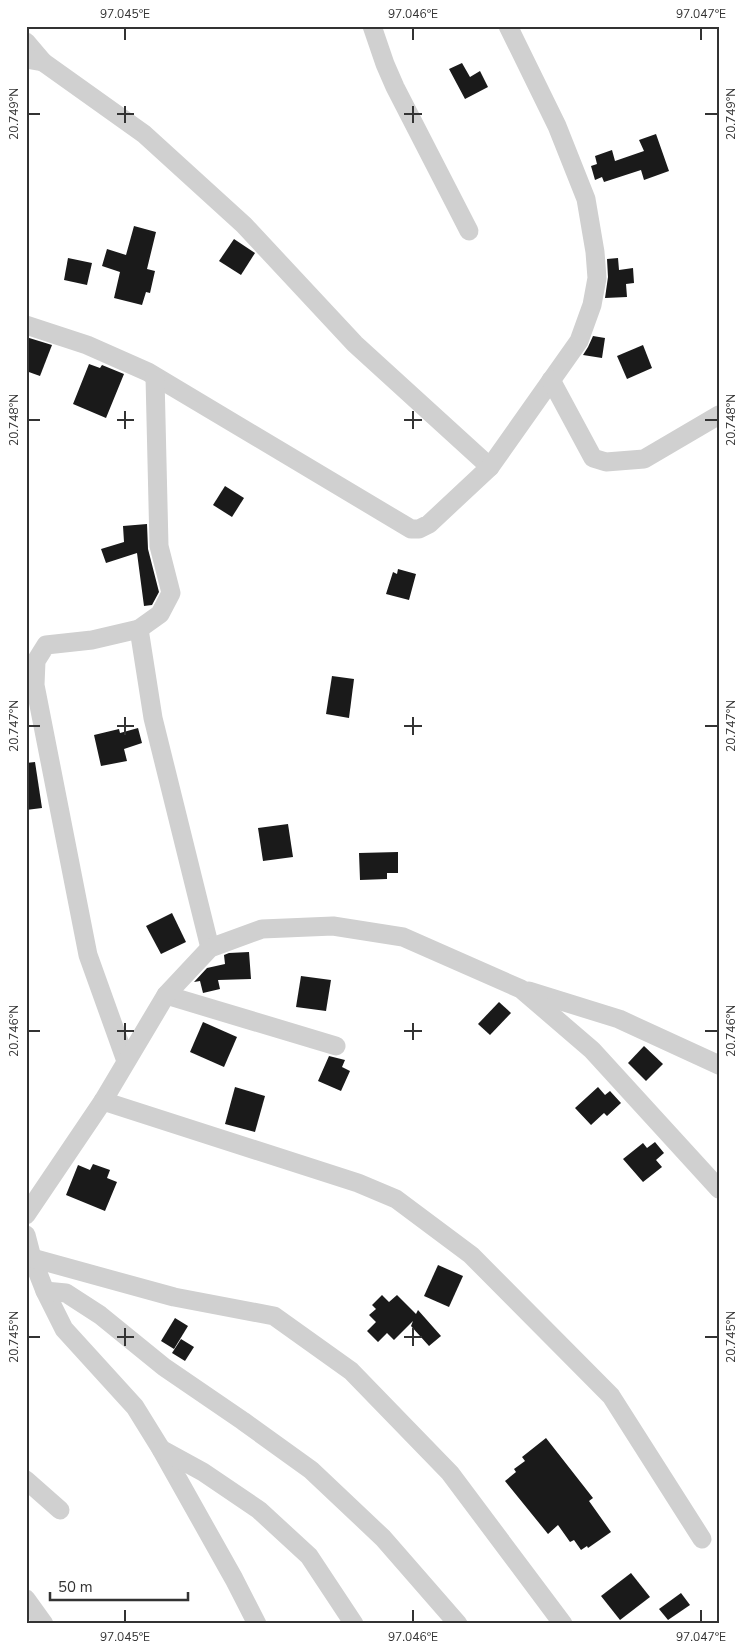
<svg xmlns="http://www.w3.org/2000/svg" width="745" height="1650" viewBox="0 0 745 1650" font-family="'Nunito Sans',sans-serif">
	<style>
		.building { fill: #1a1a1a }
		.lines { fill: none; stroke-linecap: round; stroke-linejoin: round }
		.minor { stroke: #d0d0d0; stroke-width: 19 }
		.ticks { fill: none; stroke: #333; stroke-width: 2 }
		.neatline { fill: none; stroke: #333; stroke-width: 2 }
		.ticks-label { font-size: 12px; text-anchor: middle; fill: #333 }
	</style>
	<rect width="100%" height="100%" fill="#fff"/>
	<g class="building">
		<polygon points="462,63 470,77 480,71 488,87 465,99 449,69"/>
		<polygon points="656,134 669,171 644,180 641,170 604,182 602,177 595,180 591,166 597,164 595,156 612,150 615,161 644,151 639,140"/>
		<polygon points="134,226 156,232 147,269 155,271 150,293 146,292 142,305 114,298 120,272 102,266 107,249 126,255"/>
		<polygon points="234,239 255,253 241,275 219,261"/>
		<polygon points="68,258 92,263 87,285 64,280"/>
		<polygon points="618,258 619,270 633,268 634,283 626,284 627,297 605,298 608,277 607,259"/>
		<polygon points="593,336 605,338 602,358 583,355 588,347"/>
		<polygon points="26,337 52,345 40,376 26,371"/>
		<polygon points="643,345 652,368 627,379 617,356"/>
		<polygon points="89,364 100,368 102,365 124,374 106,418 73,404"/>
		<polygon points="225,486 244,498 232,517 213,505"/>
		<polygon points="147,524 148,549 159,592 152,605 144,606 137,553 106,563 101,549 124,542 123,526"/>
		<polygon points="398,569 416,574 409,600 386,594 393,572 397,574"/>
		<polygon points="332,676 354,679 349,718 326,714"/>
		<polygon points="138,728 142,743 124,749 127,761 101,766 94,735 119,729 120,733"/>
		<polygon points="35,762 42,808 26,810 26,763"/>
		<polygon points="288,824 293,857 263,861 258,828"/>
		<polygon points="398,852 398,873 387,873 387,879 360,880 359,853"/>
		<polygon points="172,913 186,942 161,954 146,926"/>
		<polygon points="249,952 251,979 218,980 220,989 203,993 200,981 194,982 207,968 225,964 224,955 229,953"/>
		<polygon points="301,976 331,980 326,1011 296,1007"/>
		<polygon points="499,1002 511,1013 490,1035 478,1024"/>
		<polygon points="203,1022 237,1037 224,1067 190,1052"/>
		<polygon points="644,1046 663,1064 646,1081 628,1063"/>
		<polygon points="329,1056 345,1060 342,1067 350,1071 341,1091 318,1081"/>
		<polygon points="235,1087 265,1096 255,1132 225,1124"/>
		<polygon points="598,1087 605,1095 610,1091 621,1103 607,1116 604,1113 591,1125 575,1108"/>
		<polygon points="655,1142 664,1153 656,1160 662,1167 643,1182 623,1159 643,1143 647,1148"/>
		<polygon points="93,1164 110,1170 107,1178 117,1182 105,1211 66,1195 78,1165 90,1170"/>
		<polygon points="438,1265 463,1276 449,1307 424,1296"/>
		<polygon points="382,1295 389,1302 397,1295 416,1314 418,1310 441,1336 429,1346 411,1326 413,1321 394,1340 387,1333 378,1342 367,1331 376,1322 369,1315 376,1309 372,1305"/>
		<polygon points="175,1318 188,1326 174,1349 161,1341"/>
		<polygon points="181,1339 194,1347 185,1361 172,1353"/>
		<polygon points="546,1438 593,1498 589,1501 611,1532 588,1548 587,1546 581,1550 574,1540 570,1542 558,1525 548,1534 505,1481 516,1472 514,1469 525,1461 522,1457"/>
		<polygon points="631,1573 650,1597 620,1620 601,1596"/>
		<polygon points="681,1593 690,1605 668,1620 659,1609"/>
	</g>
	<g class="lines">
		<g class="minor">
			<polyline points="372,26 385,64 395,87 469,231"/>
			<polyline points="26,42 43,62"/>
			<polyline points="26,59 43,62 144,134 244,225 355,344 490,467"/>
			<polyline points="26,325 87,345 148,372 411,529 419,529 429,524 490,467 579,341 592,305 597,278 595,252 586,199 557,126 508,26"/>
			<polyline points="551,380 593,458 606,462 644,459 719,415"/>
			<polyline points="139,629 153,718 210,948"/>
			<polyline points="529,991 619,1019 719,1065"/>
			<polyline points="166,995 336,1046"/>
			<polyline points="126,1061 88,955 35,685 36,661 46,645 92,640 139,629 160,614 171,593 159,546 155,377"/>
			<polyline points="103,1101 358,1183 396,1199 471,1255 611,1396 702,1539"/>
			<polyline points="26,1215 103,1101 166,995 210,948 262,929 333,926 403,937 521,989 592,1050 719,1189"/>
			<polyline points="26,1235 32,1258 45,1291 64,1329 135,1407 161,1449 234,1579 257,1624"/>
			<polyline points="26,1255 32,1258 174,1297 274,1316 351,1371 450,1473 563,1624"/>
			<polyline points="45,1291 66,1293 100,1315 164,1367 243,1421 311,1470 383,1538 458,1624"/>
			<polyline points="161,1449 203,1472 259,1510 309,1556 354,1624"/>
			<polyline points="26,1480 60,1510"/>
			<polyline points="26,1599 44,1624"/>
		</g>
	</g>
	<path class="ticks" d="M125,28V40M413,28V40M701,28V40M125,106V123M413,106V123M28,114H40M117,114H134M404,114H422M705,114H718M125,411V429M413,411V429M28,420H40M117,420H134M404,420H422M705,420H718M125,717V735M413,717V735M28,726H40M117,726H134M404,726H422M705,726H718M125,1023V1040M413,1023V1040M28,1031H40M117,1031H134M404,1031H422M705,1031H718M125,1328V1346M413,1328V1346M28,1337H40M117,1337H134M404,1337H422M705,1337H718M125,1610V1622M413,1610V1622M701,1610V1622"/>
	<rect width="745" height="1650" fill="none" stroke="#ffffff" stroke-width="55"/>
	<path d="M50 1592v8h138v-8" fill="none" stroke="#333333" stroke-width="2.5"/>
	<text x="58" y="1592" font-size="15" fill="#333333" stroke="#ffffff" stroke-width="4" paint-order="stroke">50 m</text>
	<rect x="28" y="28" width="690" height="1594" class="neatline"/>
	<g class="ticks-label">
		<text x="125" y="18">97.045°E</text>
		<text x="413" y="18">97.046°E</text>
		<text x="701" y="18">97.047°E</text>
		<text transform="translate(14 114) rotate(-90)" y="4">20.749°N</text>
		<text transform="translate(731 114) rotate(-90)" y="4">20.749°N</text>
		<text transform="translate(14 420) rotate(-90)" y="4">20.748°N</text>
		<text transform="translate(731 420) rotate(-90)" y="4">20.748°N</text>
		<text transform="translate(14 726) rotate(-90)" y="4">20.747°N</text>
		<text transform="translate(731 726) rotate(-90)" y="4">20.747°N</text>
		<text transform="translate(14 1031) rotate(-90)" y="4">20.746°N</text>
		<text transform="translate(731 1031) rotate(-90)" y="4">20.746°N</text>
		<text transform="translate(14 1337) rotate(-90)" y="4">20.745°N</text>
		<text transform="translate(731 1337) rotate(-90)" y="4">20.745°N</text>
		<text x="125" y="1641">97.045°E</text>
		<text x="413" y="1641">97.046°E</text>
		<text x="701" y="1641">97.047°E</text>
	</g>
</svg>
